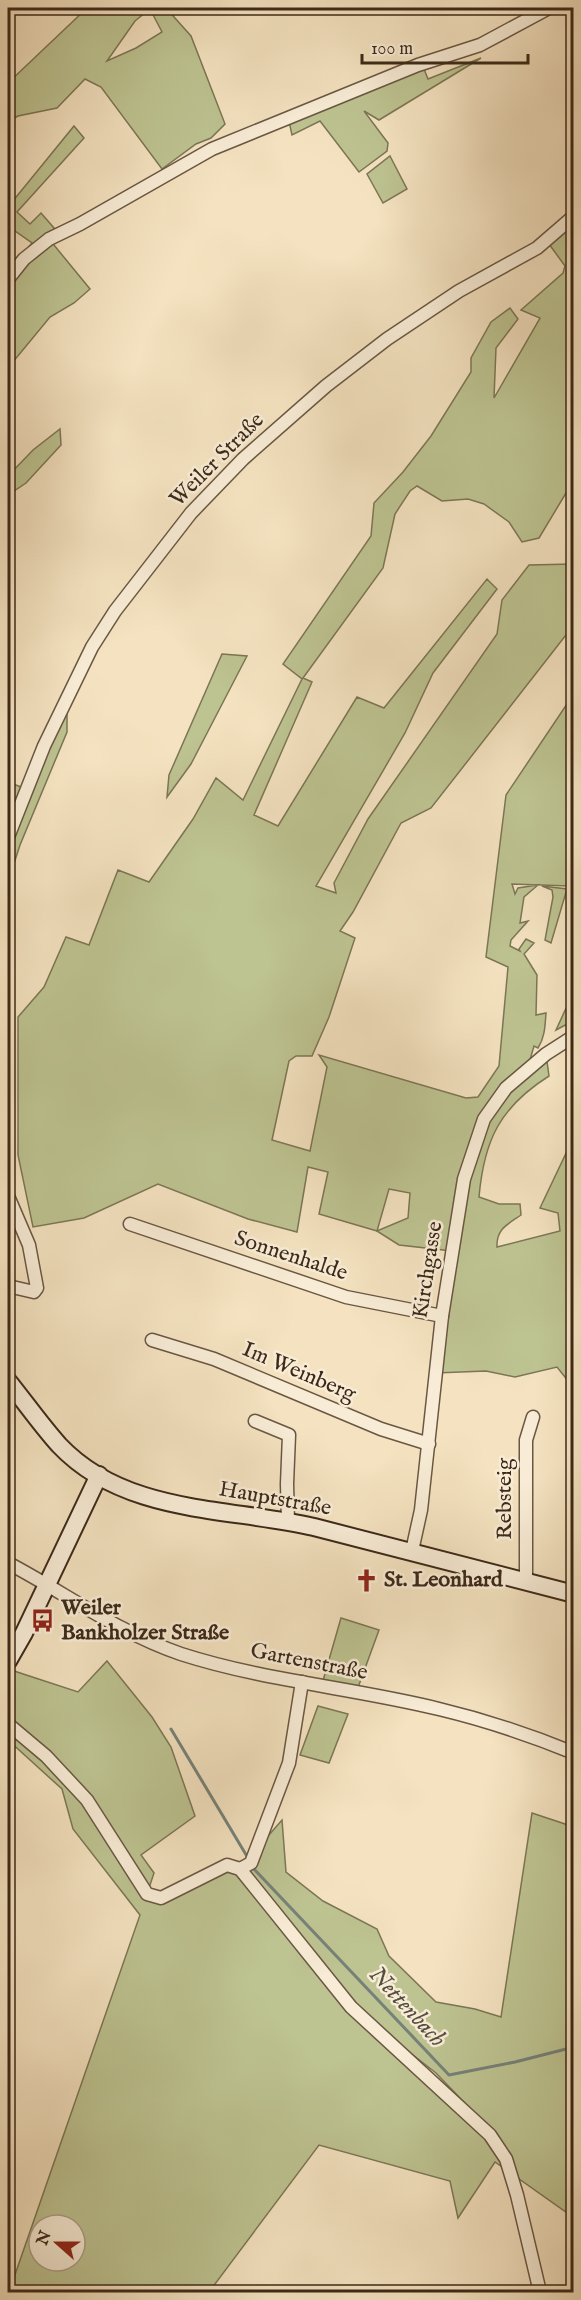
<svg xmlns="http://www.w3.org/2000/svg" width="581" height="2300" viewBox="0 0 581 2300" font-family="'IM FELL English',serif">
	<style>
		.green { fill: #bdc391; stroke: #7c7655; stroke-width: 1.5; fill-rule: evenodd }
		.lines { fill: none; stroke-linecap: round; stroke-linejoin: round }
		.stream { stroke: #768279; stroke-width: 3 }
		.street-casing { stroke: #6a5743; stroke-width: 15 }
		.secondary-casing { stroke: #3c2919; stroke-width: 20 }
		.street { stroke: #f8ecd6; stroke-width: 12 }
		.secondary { stroke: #f8ecd6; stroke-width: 16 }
		.labels { text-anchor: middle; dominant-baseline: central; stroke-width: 5; stroke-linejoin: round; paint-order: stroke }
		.street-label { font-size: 22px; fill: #3c2919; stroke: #f8ecd6 }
		.poi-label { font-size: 22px; font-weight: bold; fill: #3c2919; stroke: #f8ecd6; text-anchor: start }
		.water-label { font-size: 24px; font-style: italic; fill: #544e41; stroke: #f8ecd6 }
	</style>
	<rect width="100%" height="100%" fill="#f4e2c0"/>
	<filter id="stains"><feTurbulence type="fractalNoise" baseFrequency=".00333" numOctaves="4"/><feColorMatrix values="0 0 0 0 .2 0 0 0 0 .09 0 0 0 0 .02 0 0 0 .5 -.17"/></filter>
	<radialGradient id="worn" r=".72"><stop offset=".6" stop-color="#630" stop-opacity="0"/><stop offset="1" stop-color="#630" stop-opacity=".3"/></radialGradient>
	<g class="green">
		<path d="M87,8H166L191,36L225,124L211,138L196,144L162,169L101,87L85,79L57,108L18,116L8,122V83ZM150,9L162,32L136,48L107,61L135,21Z"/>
		<polygon points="481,58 379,120 364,111 388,143 387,151 359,172 320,121 292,135 288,117 422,64 428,79"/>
		<polygon points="74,126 84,138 17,212 30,224 41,213 54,228 49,239 90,289 74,303 50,317 8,368 8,272 32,243 8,226 8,207"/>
		<polygon points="390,156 407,189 383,203 367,174"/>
		<path d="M573,216V499L566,493L539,538L522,542L509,522L484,504L468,499L442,501L417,486L410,491L395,514L383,568L303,678L312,682L254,815L278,826L357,697L384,708L487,579L497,589L433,673L405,733L316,886L336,893L334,883L368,819L497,634L502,600L529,565L573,564V626L431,808L401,823L353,912L340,931L355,938L329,1017L312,1056H296L289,1061L272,1140L310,1151L327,1067L319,1055L466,1098L478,1097L499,1066L508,967L486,957L506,795L573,695L574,871L570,886L512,884L515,894L518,888L538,885L524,897L520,923L528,921L511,940L510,946L520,951L519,949L526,939L534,943L524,954L537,975L536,1015L546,1013C545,1026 545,1037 538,1048L534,1046L527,1070L546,1054L549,1076C500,1107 484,1140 479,1197L499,1204H520L521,1215C508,1224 496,1229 497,1247L560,1231L558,1213L540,1208L568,1149L569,1136L573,1134V1387L557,1367L515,1377L486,1371L436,1373L452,1251L399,1245L377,1231L319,1214L328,1172L308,1167L297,1232L248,1219L158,1184L84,1218L33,1227L18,1155V1017L44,987L66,937L89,945L118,870L149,882L193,819L216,778L243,800L302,679L283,664L371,536L374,503L403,472L431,436L471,372V358L491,322L510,308L518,319L496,348L494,398L540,318L521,310L563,273L565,266L549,244ZM389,1189L410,1193L408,1218L377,1231Z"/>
		<polygon points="60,429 61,445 26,483 8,495 8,476 33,450"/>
		<polygon points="222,654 247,656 191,764 167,797 169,775"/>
		<polygon points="67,695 67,732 20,845 8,882 8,839"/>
		<polygon points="8,782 21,787 8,823"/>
		<polygon points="542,886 567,889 551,943 545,940 553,897 552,890"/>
		<polygon points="573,993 573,1021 556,1030"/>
		<polygon points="341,1618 379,1630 356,1693 322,1684"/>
		<path d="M107,1661L152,1717L171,1747L195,1816L141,1855L154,1873L147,1894L161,1898L227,1865L240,1868L282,1820L286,1872L323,1901L377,1929L389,1956L436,2002L475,2009L501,2017L532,1813L565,1824L574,1833L573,2217L495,2162L458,2218L450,2181L319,2145L209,2292H9L140,1915L73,1829L62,1789L8,1740V1685L14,1671L78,1692ZM359,2013L436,2073L483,2122ZM39,2225H75V2261H39Z"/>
		<polygon points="318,1706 348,1714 329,1763 300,1755"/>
	</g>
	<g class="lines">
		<g class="stream">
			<polyline points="171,1729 248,1858"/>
			<polyline points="254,1869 449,2075 515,2062 574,2047"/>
		</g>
		<defs>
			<g id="street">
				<polyline points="8,279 24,259 49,239 80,224 212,149 418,65 480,45 549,8"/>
				<polyline points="8,837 44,746 92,647 115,611 191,513 243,459 326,386 387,339 459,291 537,248 574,216"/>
				<polyline points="8,1196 29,1245 37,1288 34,1292 8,1286"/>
				<polyline points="130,1224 346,1297 442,1316"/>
				<polyline points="152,1340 214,1359 381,1429 429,1444"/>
				<polyline points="255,1421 289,1435 287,1484 288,1521"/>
				<polyline points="412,1551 421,1510 442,1316 464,1179 484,1119 506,1088 546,1054 574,1036"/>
				<path d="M8,1563C65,1593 119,1633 181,1654C265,1681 354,1688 439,1709C485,1720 530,1735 574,1753"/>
				<polyline points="526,1582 526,1440 533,1417"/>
				<polyline points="302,1682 289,1763 251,1863 240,1869 351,2007 490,2135 506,2159 517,2195 540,2292"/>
				<polyline points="8,1724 46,1756 87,1800 147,1894 161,1898 227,1865 240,1869"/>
			</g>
			<g id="secondary">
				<path d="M8,1381C25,1402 41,1425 59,1445C125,1515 228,1507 314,1527L574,1594"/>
				<polyline points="8,1661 24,1633 99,1475"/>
			</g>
		</defs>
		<use href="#street" class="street-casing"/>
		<use href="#secondary" class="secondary-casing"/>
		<use href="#street" class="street"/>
		<use href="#secondary" class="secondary"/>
	</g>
	<defs>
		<symbol id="church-bare" viewBox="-9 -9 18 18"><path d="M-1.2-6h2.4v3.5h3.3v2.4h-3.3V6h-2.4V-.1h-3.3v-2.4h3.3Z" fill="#8f2418" stroke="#f8ecd6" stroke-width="2.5" paint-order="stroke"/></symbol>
		<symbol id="bus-bare" viewBox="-9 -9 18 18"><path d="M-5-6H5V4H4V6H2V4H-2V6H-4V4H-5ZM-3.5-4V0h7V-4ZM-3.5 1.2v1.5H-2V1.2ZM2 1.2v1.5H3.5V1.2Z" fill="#8f2418" stroke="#f8ecd6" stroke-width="2.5" paint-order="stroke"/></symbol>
	</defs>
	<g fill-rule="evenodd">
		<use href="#church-bare" x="350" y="1564" width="33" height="33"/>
		<use href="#bus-bare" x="26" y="1604" width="33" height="33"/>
	</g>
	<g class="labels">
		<g class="street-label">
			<text transform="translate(217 460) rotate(-45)">Weiler Straße</text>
			<text transform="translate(291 1256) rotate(18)">Sonnenhalde</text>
			<text transform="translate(428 1270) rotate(-81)">Kirchgasse</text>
			<text transform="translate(299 1372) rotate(23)">Im Weinberg</text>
			<text transform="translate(275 1499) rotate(10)">Hauptstraße</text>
			<text transform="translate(505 1499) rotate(-90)">Rebsteig</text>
			<text transform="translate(309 1662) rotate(11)">Gartenstraße</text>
		</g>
		<g class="poi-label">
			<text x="384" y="1580">St. Leonhard</text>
			<text x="61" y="1608">Weiler<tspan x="61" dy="25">Bankholzer Straße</tspan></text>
		</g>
		<g class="water-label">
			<text transform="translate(407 2007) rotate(47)">Nettenbach</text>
		</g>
	</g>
	<rect width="581" height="2300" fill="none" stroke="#f4e2c0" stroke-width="30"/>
	<rect x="9" y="9" width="563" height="2282" fill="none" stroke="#3c2919" stroke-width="3"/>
	<rect x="15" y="15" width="551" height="2270" fill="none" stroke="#3c2919" stroke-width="1.5"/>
	<g transform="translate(57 2243) rotate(291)"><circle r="28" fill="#f8ecd6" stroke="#ad9e8a" stroke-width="1.5"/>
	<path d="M0-4.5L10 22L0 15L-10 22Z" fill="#8f2418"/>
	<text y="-9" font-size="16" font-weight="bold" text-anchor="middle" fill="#3c2919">N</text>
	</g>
	<path d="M362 54v9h166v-9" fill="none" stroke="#3c2919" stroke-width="3"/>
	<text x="371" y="54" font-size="18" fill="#3c2919" stroke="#f8ecd6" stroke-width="4.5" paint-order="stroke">100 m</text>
	<rect width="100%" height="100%" filter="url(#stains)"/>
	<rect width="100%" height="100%" fill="url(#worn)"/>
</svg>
